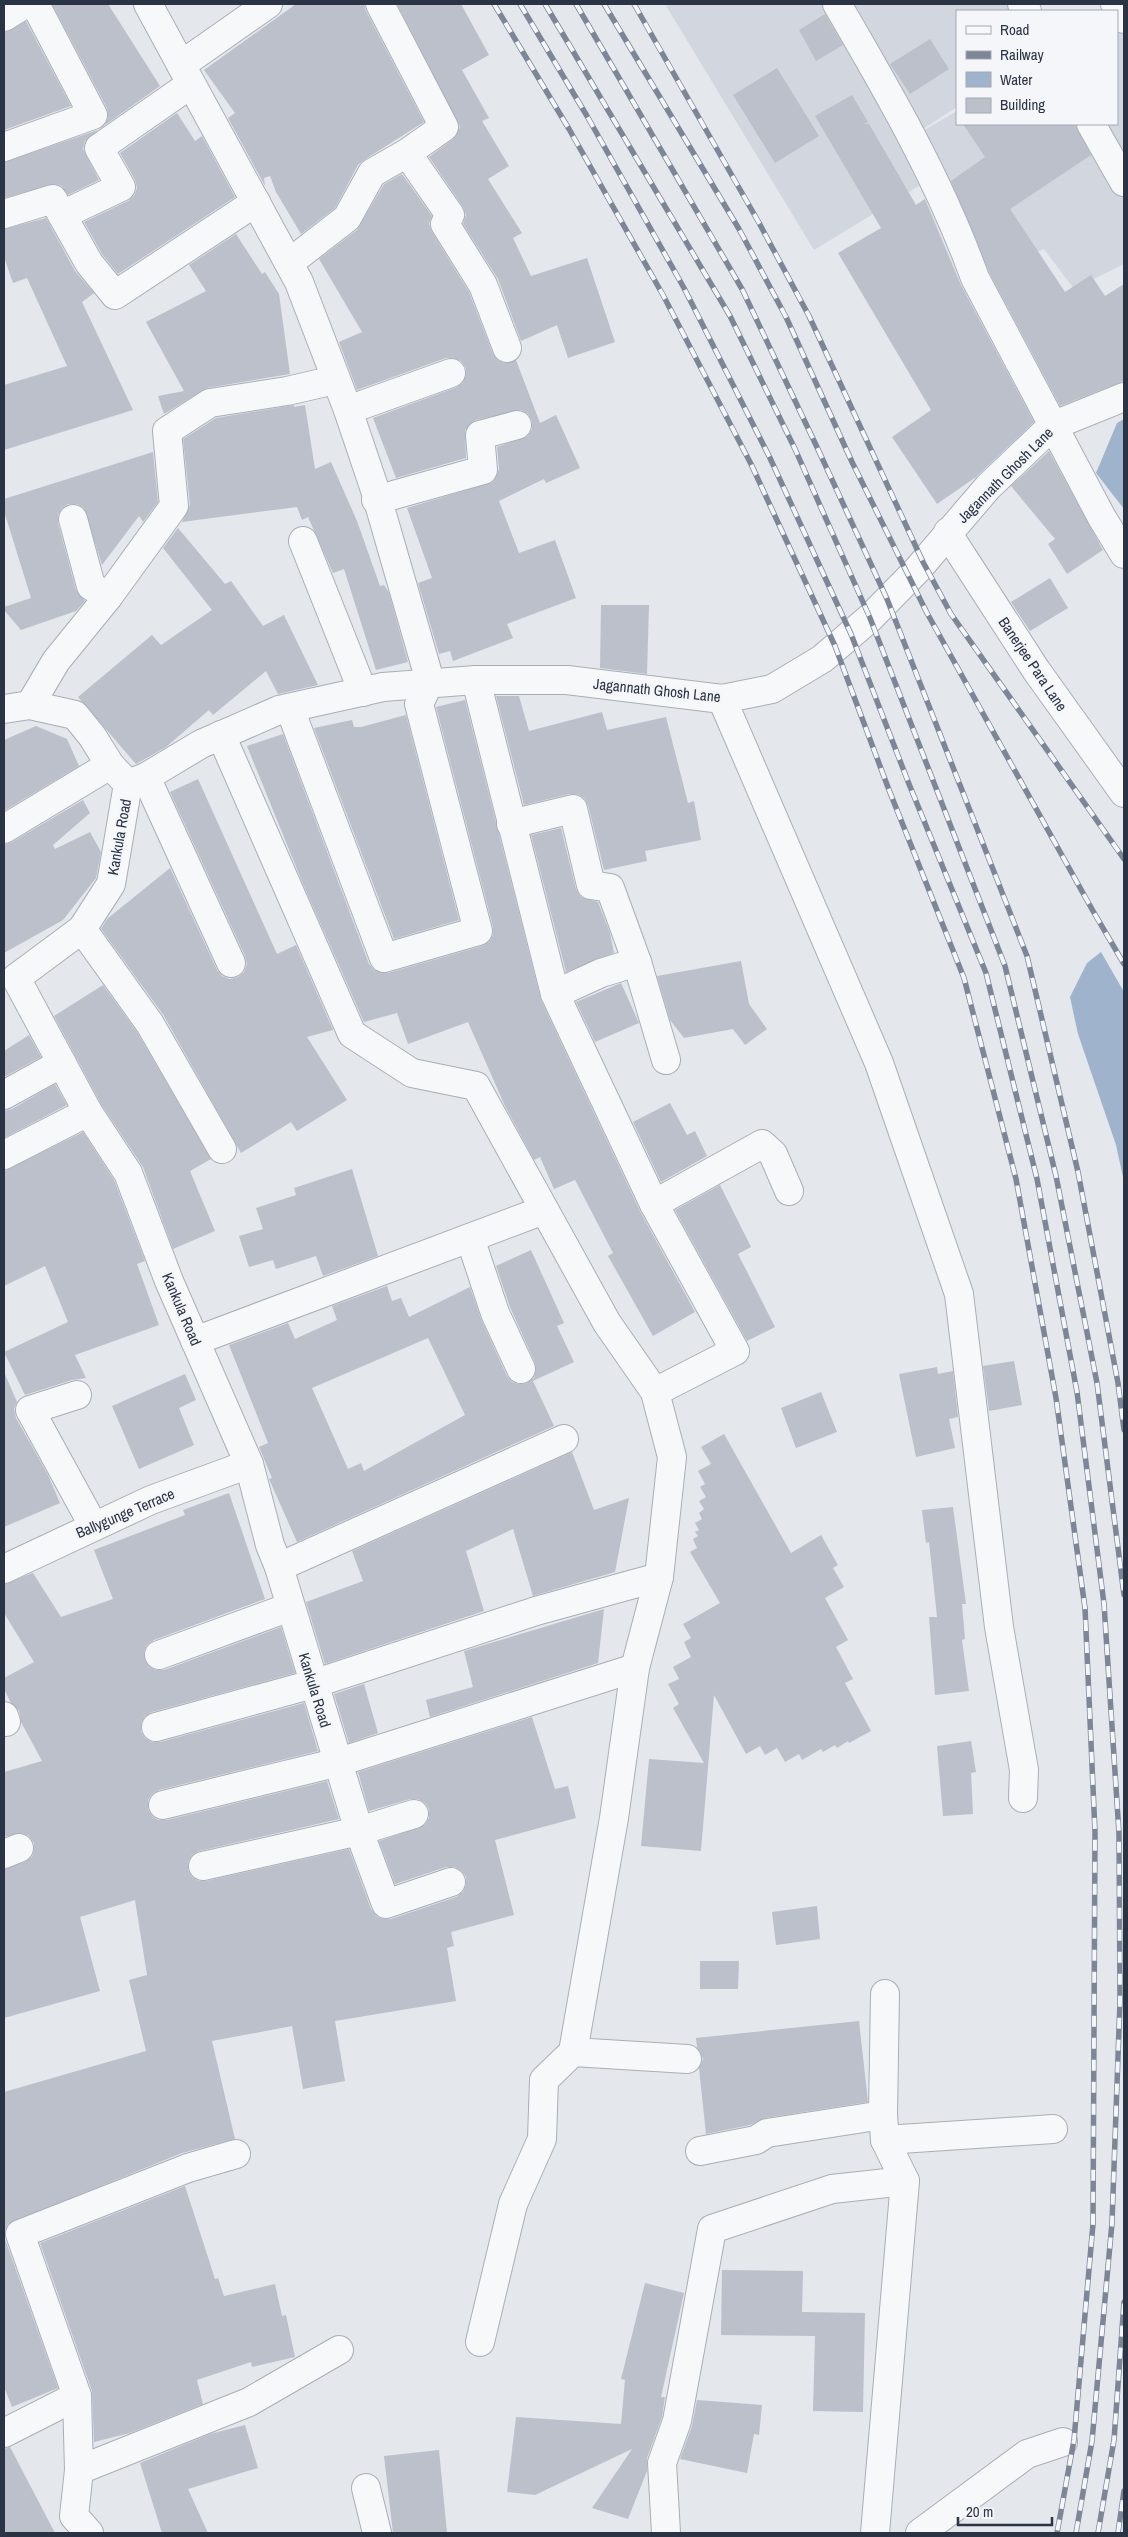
<svg xmlns="http://www.w3.org/2000/svg" width="1128" height="2537" viewBox="0 0 1128 2537" font-family="'Archivo Narrow',sans-serif">
	<style>
		.built { fill: #d2d6de }
		.water { fill: #9fb4cc }
		.building { fill: #bbc0ca; fill-rule: evenodd }
		.lines { fill: none; stroke-linecap: round; stroke-linejoin: round }
		.minor-casing { stroke: #a9aeb7; stroke-width: 30 }
		.minor { stroke: #f7f8fa; stroke-width: 28 }
		.rail-casing { stroke: #7d8696; stroke-width: 5.5 }
		.rail { stroke: #f4f6f9; stroke-width: 4; stroke-dasharray: 11; stroke-linecap: butt }
		.labels { text-anchor: middle; dominant-baseline: central; stroke-width: 5; stroke-linejoin: round; paint-order: stroke }
		.street-label { font-size: 15px; fill: #2b3445; stroke: #f4f6f9 }
	</style>
	<rect width="100%" height="100%" fill="#e4e7ec"/>
	<g class="built">
		<polygon points="665,4 1031,4 1036,11 957,11 957,107 901,143 919,186 814,250"/>
		<polygon points="1117,13 1124,22 1124,264 1074,289 1044,249 990,272 921,132 957,111 957,124 1117,124"/>
	</g>
	<g class="water">
		<polygon points="1124,419 1124,509 1096,473 1117,423"/>
		<polygon points="1101,952 1124,992 1124,1182 1116,1145 1078,1034 1070,997 1087,963"/>
	</g>
	<g class="building">
		<polygon points="52,4 108,4 160,86 105,125 108,117 107,108"/>
		<polygon points="296,4 364,4 366,11 424,122 364,160 358,165 335,208 301,234 276,192 270,176 264,178 265,186 228,118 235,113 204,70"/>
		<polygon points="397,4 461,4 489,55 462,70 489,118 482,121 509,166 488,179 522,233 513,238 531,276 587,258 615,342 568,358 557,325 521,341 498,279 463,224 466,215 463,207 429,157 453,139 460,127"/>
		<polygon points="825,14 843,45 816,61 799,30"/>
		<polygon points="26,21 71,106 4,130 4,33"/>
		<polygon points="930,39 949,69 910,94 890,64"/>
		<polygon points="777,68 819,136 775,163 733,95"/>
		<polygon points="852,95 868,122 864,124 869,124 916,205 925,199 961,285 1034,422 976,477 937,504 892,437 931,410 838,253 881,228 815,116"/>
		<polygon points="177,113 195,141 202,136 235,197 118,274 102,254 84,222 128,201 134,196 137,188 135,180 120,153"/>
		<polygon points="963,124 1075,124 1091,155 1010,209 1065,292 1091,275 1105,296 1124,284 1124,381 1060,406 989,272 951,181 985,157"/>
		<polygon points="98,130 85,141 83,149 99,180 68,195 62,186 55,184 4,198 4,162"/>
		<polygon points="402,174 432,216 429,224 432,232 469,292 493,354 498,360 504,363 516,360 540,423 556,415 580,468 546,483 544,479 499,501 519,553 555,540 576,598 507,624 513,638 453,661 450,651 439,654 418,583 432,578 407,508 493,482 499,469 497,447 528,436 532,429 532,421 528,414 521,410 476,420 465,430 466,458 396,478 373,418 457,387 463,383 466,375 466,368 461,361 453,358 446,358 357,390 339,342 362,332 319,259 357,230 384,184"/>
		<polygon points="46,218 75,271 94,293 82,302 133,410 4,450 4,385 67,366 27,278 13,283 4,257 4,229"/>
		<polygon points="236,234 262,274 265,272 279,294 290,374 207,388 164,414 158,396 184,391 146,322 206,291 189,265"/>
		<polygon points="294,405 294,407 305,405 315,469 331,462 357,521 380,586 384,585 389,593 408,662 376,670 344,569 333,573 308,517 302,520 297,507 182,522 190,505 183,439 216,418"/>
		<polygon points="1049,451 1103,550 1067,574 1048,544 1055,539 1011,486"/>
		<polygon points="153,452 158,502 143,522 139,516 102,565 84,508 77,504 68,504 62,508 58,515 58,523 76,590 85,601 76,611 21,630 4,610 4,607 31,598 4,511 4,499"/>
		<polygon points="178,528 225,584 231,581 263,626 284,615 318,685 278,694 266,671 213,715 209,710 166,747 136,764 78,697 152,635 161,645 212,610 163,548"/>
		<polygon points="1050,578 1068,608 1030,631 1011,602"/>
		<polygon points="601,605 649,605 647,674 600,668"/>
		<polygon points="496,696 519,696 529,731 602,712 607,730 666,717 688,803 694,801 701,840 645,851 647,861 604,870 588,805 584,798 577,794 569,794 524,805"/>
		<polygon points="465,700 541,1000 640,1211 695,1312 653,1336 608,1256 613,1253 575,1180 554,1189 540,1157 534,1160 505,1106 468,1022 408,1044 397,1013 364,1022 303,884 247,746 283,734 369,964 374,970 388,973 482,946 489,942 493,935 493,927 436,707"/>
		<polygon points="406,715 459,920 394,939 314,728 352,720 354,727 361,727"/>
		<polygon points="36,726 67,739 79,766 4,811 4,740"/>
		<polygon points="198,779 277,954 296,945 333,1030 307,1037 347,1100 297,1131 291,1122 241,1153 164,1016 101,929 107,919 170,868 217,970 222,976 230,979 238,977 244,972 247,964 245,956 170,792"/>
		<polygon points="83,800 90,813 53,845 55,849 90,832 101,852 96,878 63,920 4,953 4,845 12,842"/>
		<polygon points="561,828 576,889 581,897 598,902 610,933 614,953 566,972 531,835"/>
		<polygon points="741,961 749,1004 767,1029 745,1045 733,1029 684,1038 670,1020 657,976"/>
		<polygon points="621,983 639,1023 595,1042 576,1002"/>
		<polygon points="103,985 137,1032 211,1159 190,1171 215,1231 173,1249 143,1167 101,1104 54,1016"/>
		<polygon points="29,1035 41,1057 4,1077 4,1051"/>
		<polygon points="55,1084 67,1105 4,1138 4,1111 12,1109"/>
		<polygon points="670,1103 687,1135 695,1131 707,1156 661,1182 633,1122"/>
		<polygon points="83,1132 114,1180 145,1261 137,1264 159,1325 75,1355 86,1378 72,1380 25,1395 4,1352 68,1322 45,1266 4,1286 4,1171"/>
		<polygon points="352,1169 378,1256 323,1276 316,1256 276,1269 273,1260 249,1267 239,1236 263,1229 256,1208 296,1195 294,1188"/>
		<polygon points="720,1185 751,1247 738,1254 775,1327 747,1341 675,1210"/>
		<path d="M531,1250L564,1323L557,1326L574,1362L533,1381L554,1426L297,1542L269,1479L272,1478L259,1447L268,1443L229,1345L288,1323L295,1339L337,1320L332,1306L387,1286L392,1301L401,1298L409,1317L470,1287L481,1319L507,1376L512,1382L519,1384L527,1383L534,1378L536,1371L535,1363L510,1307L496,1266ZM428,1338L465,1415L364,1471L361,1463L348,1469L312,1388Z"/>
		<polygon points="1014,1361 1022,1405 989,1411 983,1366"/>
		<polygon points="937,1367 938,1374 953,1371 958,1417 949,1419 955,1448 916,1457 899,1374"/>
		<polygon points="4,1372 17,1402 14,1409 16,1418 48,1475 60,1503 4,1527"/>
		<polygon points="185,1374 196,1400 179,1408 194,1445 139,1469 112,1406"/>
		<polygon points="821,1392 837,1432 796,1448 781,1408"/>
		<polygon points="724,1434 791,1553 821,1535 838,1565 833,1568 844,1587 825,1598 848,1640 836,1647 853,1679 845,1683 871,1731 849,1743 848,1741 837,1748 835,1745 823,1752 821,1749 802,1760 799,1754 785,1762 777,1748 765,1755 760,1746 746,1754 714,1695 701,1851 641,1846 649,1759 704,1763 673,1708 679,1704 668,1684 679,1679 673,1667 691,1657 684,1642 691,1638 683,1624 720,1603 690,1552 697,1548 693,1539 698,1536 695,1532 699,1530 695,1523 702,1519 699,1513 704,1509 699,1501 706,1497 700,1487 705,1484 698,1471 711,1464 701,1447"/>
		<polygon points="572,1452 594,1510 629,1498 615,1572 533,1596 513,1529 466,1551 484,1611 325,1664 306,1602 363,1581 352,1551"/>
		<polygon points="229,1493 265,1599 154,1640 147,1645 144,1652 145,1661 149,1667 156,1670 164,1670 281,1627 295,1673 152,1712 145,1716 141,1723 141,1732 145,1738 152,1742 160,1742 304,1703 318,1751 159,1790 152,1794 148,1800 148,1809 152,1816 158,1820 167,1820 327,1781 339,1819 199,1851 192,1855 188,1862 188,1870 192,1877 199,1881 206,1881 349,1849 371,1909 376,1916 383,1919 391,1919 456,1897 463,1892 466,1885 466,1877 462,1871 455,1867 446,1867 395,1884 379,1841 425,1825 429,1818 429,1809 425,1803 418,1799 410,1799 369,1811 358,1772 532,1717 555,1789 568,1786 576,1818 495,1840 514,1915 451,1932 454,1946 447,1948 456,2001 335,2021 345,2081 303,2089 292,2026 212,2041 235,2139 182,2153 8,2224 5,2231 5,2239 58,2388 12,2407 4,2387 4,2092 146,2051 129,1980 147,1975 135,1900 80,1917 100,1991 4,2018 4,1869 25,1862 32,1857 34,1850 34,1843 29,1836 22,1833 4,1837 4,1772 42,1761 21,1722 19,1711 11,1703 4,1689 4,1678 34,1662 4,1613 4,1584 33,1573 61,1617 113,1599 94,1550 185,1515 183,1510"/>
		<polygon points="953,1507 966,1604 962,1604 965,1639 962,1640 969,1691 935,1695 929,1617 937,1617 929,1542 926,1543 922,1510"/>
		<polygon points="604,1609 598,1663 430,1717 426,1700 473,1687 464,1651"/>
		<polygon points="364,1684 378,1733 349,1743 334,1694"/>
		<polygon points="971,1741 976,1772 971,1773 973,1814 943,1816 937,1746"/>
		<polygon points="817,1906 820,1939 776,1945 772,1912"/>
		<polygon points="700,1961 739,1961 738,1989 700,1989"/>
		<polygon points="859,2021 868,2102 765,2118 750,2125 706,2134 699,2068 703,2059 697,2047 696,2038"/>
		<polygon points="185,2186 215,2279 218,2278 224,2296 275,2284 282,2316 286,2315 295,2357 252,2367 251,2362 197,2380 203,2404 130,2433 94,2442 92,2391 40,2243"/>
		<polygon points="722,2270 803,2271 802,2312 865,2313 863,2412 813,2411 815,2336 721,2335"/>
		<polygon points="645,2283 684,2293 661,2397 665,2397 662,2417 647,2458 647,2471 628,2519 592,2508 632,2449 535,2495 507,2492 516,2417 621,2424 625,2380 621,2379"/>
		<polygon points="697,2400 762,2405 759,2435 754,2434 747,2473 680,2459 692,2426"/>
		<polygon points="245,2425 258,2468 188,2489 208,2533 162,2533 140,2463 210,2434"/>
		<polygon points="10,2447 55,2533 4,2533 4,2449"/>
		<polygon points="439,2450 447,2533 393,2533 384,2456"/>
	</g>
	<g class="lines">
		<defs>
			<g id="minor">
				<polyline points="148,4 299,282 348,410 375,490 430,681 419,704 478,931 384,958 290,709"/>
				<path d="M837,4C889,93 940,181 975,278L1101,516L1124,554"/>
				<polyline points="1022,4 1027,11"/>
				<polyline points="1115,4 1124,19"/>
				<polyline points="4,17 25,4"/>
				<polyline points="181,65 268,4"/>
				<polyline points="1091,124 1124,182"/>
				<polyline points="4,147 93,115 35,4"/>
				<polyline points="407,153 450,215 445,224 483,285 507,348"/>
				<polyline points="4,214 53,199 89,263 115,295 256,202"/>
				<polyline points="62,215 121,187 99,148 191,84"/>
				<polyline points="289,263 347,218 372,173 407,153 444,127 380,4"/>
				<polyline points="348,410 451,373"/>
				<polyline points="376,500 483,470 480,435 517,425"/>
				<polyline points="73,519 91,586 108,597"/>
				<polyline points="948,532 948,534 1036,670 1124,793"/>
				<polyline points="303,541 363,692"/>
				<polyline points="476,680 555,994 654,1204 735,1351 655,1392"/>
				<polyline points="722,699 879,1063 959,1294 999,1627 1024,1770 1023,1798"/>
				<polyline points="30,705 56,661 108,597 174,506 167,431 210,403 287,391 335,380"/>
				<polyline points="4,709 30,705 75,715 92,736 110,765 128,784"/>
				<polyline points="221,735 352,1034 412,1073 476,1086 607,1323 655,1392 672,1457 659,1577 635,1668 614,1818 573,2052 687,2059"/>
				<polyline points="146,777 231,963"/>
				<polyline points="128,784 111,884 82,929 16,978 88,1112 128,1173 169,1281 249,1464 270,1545 279,1567 359,1831 414,1814"/>
				<polyline points="128,784 146,777 201,744 279,710 383,687 476,680 567,680 722,699 772,689 822,659 870,618 918,569 988,487 1052,426 1124,397"/>
				<polyline points="511,824 573,809 591,885 610,888 637,962 666,1060"/>
				<polyline points="4,829 110,765"/>
				<polyline points="82,929 150,1024 222,1149"/>
				<polyline points="555,994 601,973 637,962"/>
				<polyline points="4,1095 62,1063"/>
				<polyline points="4,1155 88,1112"/>
				<polyline points="654,1204 762,1144 773,1154 789,1191"/>
				<polyline points="470,1238 495,1313 521,1369"/>
				<polyline points="195,1341 544,1210"/>
				<polyline points="77,1395 30,1410 93,1525"/>
				<polyline points="279,1567 564,1439"/>
				<polyline points="4,1569 151,1500 249,1464"/>
				<polyline points="159,1655 290,1607"/>
				<polyline points="4,1716 6,1722"/>
				<polyline points="156,1727 313,1684 536,1611 659,1577"/>
				<polyline points="163,1805 339,1762 635,1668"/>
				<polyline points="4,1854 19,1848"/>
				<polyline points="203,1866 359,1831 386,1904 451,1882"/>
				<polyline points="885,2140 1053,2129"/>
				<polyline points="700,2151 756,2140 767,2133 883,2115"/>
				<polyline points="480,2342 513,2204 542,2139 544,2080 573,2052"/>
				<polyline points="4,2433 77,2396"/>
				<polyline points="79,2470 249,2402 339,2350"/>
				<polyline points="366,2488 377,2533"/>
				<polyline points="89,2533 74,2516 79,2470 77,2396 20,2234 188,2168 236,2154"/>
				<polyline points="666,2533 662,2463 677,2421 712,2229 832,2189 905,2181"/>
				<polyline points="875,2533 905,2181 885,2140 883,2115 885,1994"/>
				<polyline points="920,2533 1027,2454 1063,2442"/>
			</g>
		</defs>
		<use href="#minor" class="minor-casing"/>
		<use href="#minor" class="minor"/>
		<defs>
			<g id="rail">
				<polyline points="494,4 569,129 663,295 751,464 835,646 889,790 964,978 1016,1179 1056,1398 1085,1608 1095,1832 1093,2224 1074,2440 1057,2533"/>
				<polyline points="520,4 587,116 684,288 770,458 851,634 909,784 986,973 1037,1179 1077,1392 1104,1604 1119,1833 1120,2001 1112,2223 1092,2441 1076,2533"/>
				<polyline points="545,4 730,316 795,449 870,618 1005,966 1056,1176 1097,1383 1124,1595"/>
				<polyline points="576,4 742,289 816,445 887,599 1027,956 1078,1172 1118,1383 1124,1430"/>
				<polyline points="604,4 739,229 786,317 852,462 927,613 1093,911 1124,964"/>
				<polyline points="634,4 758,221 809,316 923,562 951,614 1124,859"/>
				<polyline points="1098,2533 1114,2440 1124,2302"/>
				<polyline points="1118,2533 1124,2491"/>
			</g>
		</defs>
		<use href="#rail" class="rail-casing"/>
		<use href="#rail" class="rail"/>
	</g>
	<g class="labels">
		<g class="street-label">
			<text transform="translate(1005 475) rotate(-45)">Jagannath Ghosh Lane</text>
			<text transform="translate(1033 664) rotate(56)">Banerjee Para Lane</text>
			<text transform="translate(657 690) rotate(6)">Jagannath Ghosh Lane</text>
			<text transform="translate(119 837) rotate(-80)">Kankula Road</text>
			<text transform="translate(182 1309) rotate(67)">Kankula Road</text>
			<text transform="translate(125 1513) rotate(-23)">Ballygunge Terrace</text>
			<text transform="translate(315 1690) rotate(73)">Kankula Road</text>
		</g>
	</g>
	<rect width="1128" height="2537" fill="none" stroke="#2b3445" stroke-width="10"/>
	<rect x="956" y="10" width="162" height="115" fill="#f4f6f9" stroke="#a4a8b1"/>
	<rect x="966" y="26" width="25" height="8" fill="#f7f8fa" stroke="#a4a8b1"/>
	<text x="1000" y="35" font-size="15" fill="#2b3445">Road</text>
	<rect x="966" y="51" width="25" height="8" fill="#7d8696" stroke="#a4a8b1"/>
	<text x="1000" y="60" font-size="15" fill="#2b3445">Railway</text>
	<rect x="966" y="72" width="25" height="15" fill="#9fb4cc" stroke="#a4a8b1"/>
	<text x="1000" y="85" font-size="15" fill="#2b3445">Water</text>
	<rect x="966" y="98" width="25" height="15" fill="#bbc0ca" stroke="#a4a8b1"/>
	<text x="1000" y="110" font-size="15" fill="#2b3445">Building</text>
	<path d="M958 2517v8h94v-8" fill="none" stroke="#2b3445" stroke-width="2.5"/>
	<text x="966" y="2517" font-size="15" fill="#2b3445" stroke="#f4f6f9" stroke-width="4" paint-order="stroke">20 m</text>
</svg>
